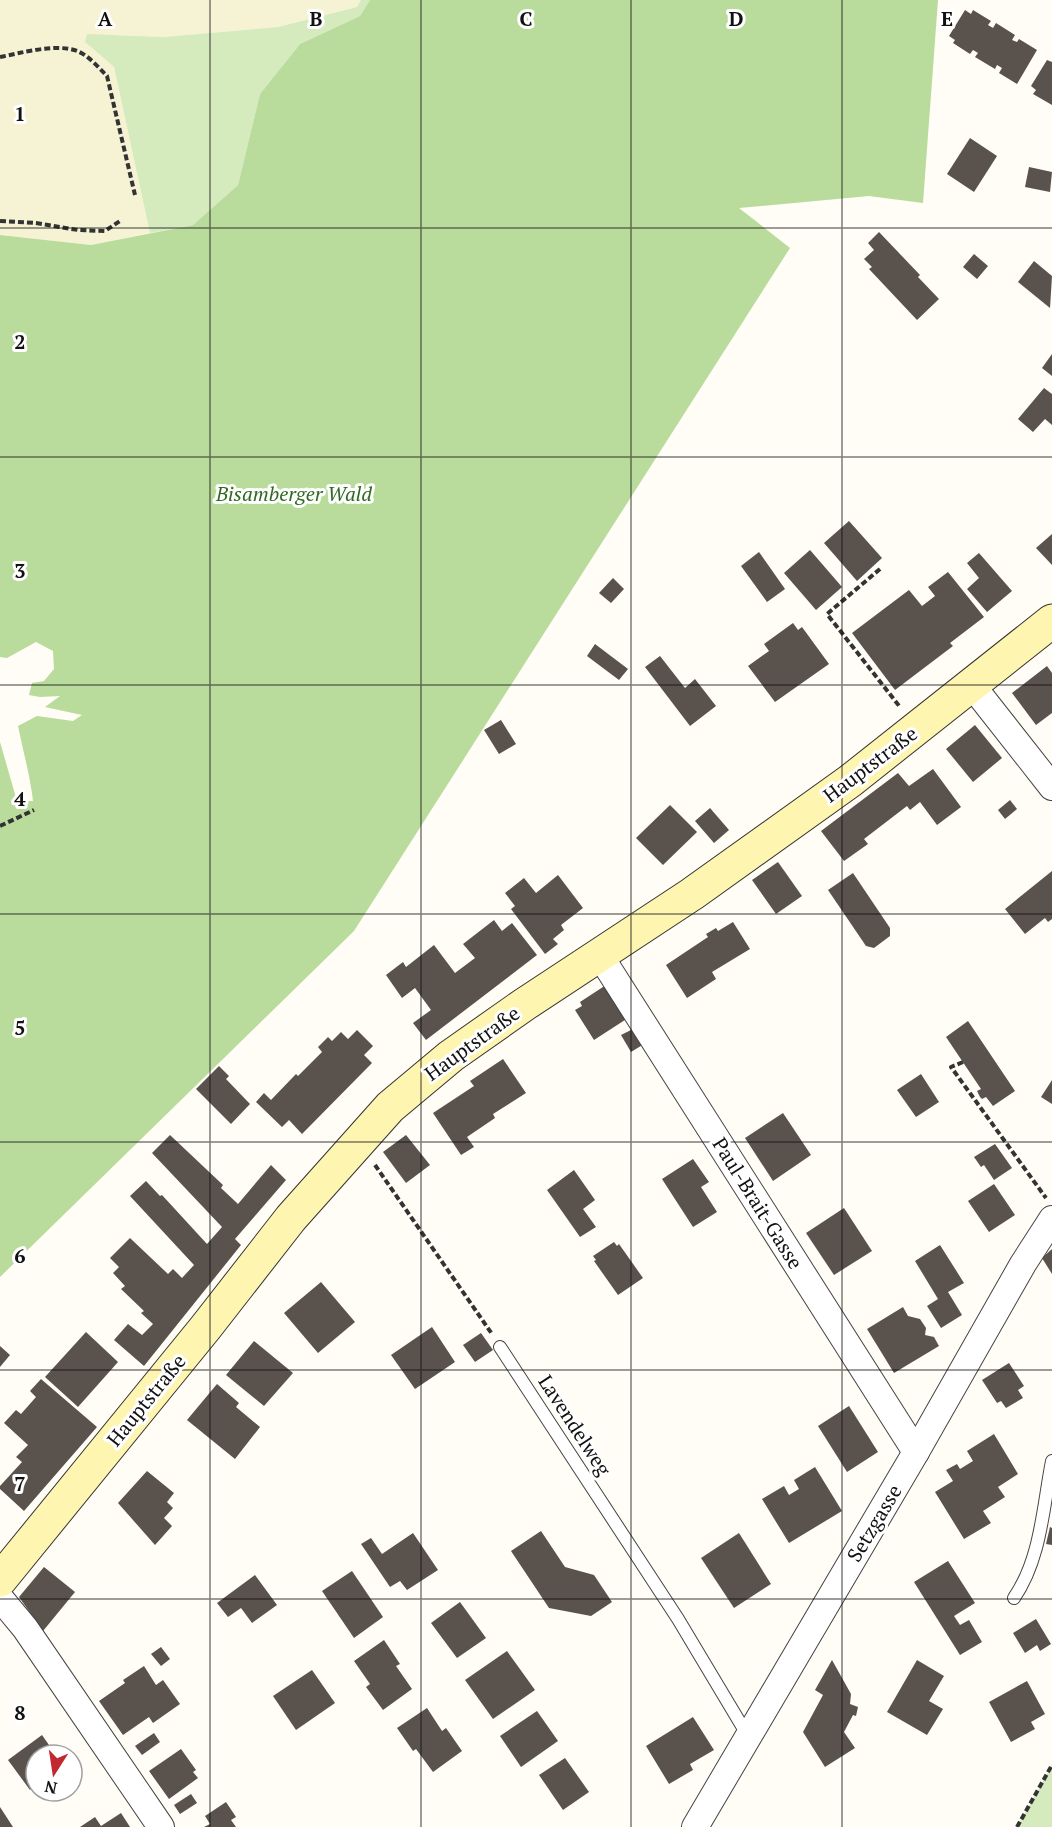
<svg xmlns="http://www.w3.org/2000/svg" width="1052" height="1827" viewBox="0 0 1052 1827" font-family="'PT Serif',serif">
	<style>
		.farmland { fill: #f6f3d4 }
		.green { fill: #d5eabd }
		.forest { fill: #b9db9c }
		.building { fill: #5a524d }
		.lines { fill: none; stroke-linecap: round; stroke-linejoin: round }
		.service-casing { stroke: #444; stroke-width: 14 }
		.minor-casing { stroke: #444; stroke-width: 28 }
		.secondary-casing { stroke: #333; stroke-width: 35 }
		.path { stroke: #333; stroke-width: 4; stroke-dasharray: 6 3; stroke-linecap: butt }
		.service { stroke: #fff; stroke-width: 12 }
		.minor { stroke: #fff; stroke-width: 26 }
		.secondary { stroke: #fef5b0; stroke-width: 33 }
		.grid { fill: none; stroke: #111; stroke-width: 1.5; stroke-opacity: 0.55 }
		.labels { text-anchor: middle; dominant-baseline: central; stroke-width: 6; stroke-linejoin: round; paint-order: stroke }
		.park-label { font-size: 20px; font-style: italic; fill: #2f6a20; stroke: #fff }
		.street-label { font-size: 20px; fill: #111; stroke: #fff }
		.grid-label { font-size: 20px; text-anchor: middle; font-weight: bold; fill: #111; stroke: #fff; stroke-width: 6; stroke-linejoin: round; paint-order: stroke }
	</style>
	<rect width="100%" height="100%" fill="#fffdf5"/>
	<polygon class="farmland" points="0,0 361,0 357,7 278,27 164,37 118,35 85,42 114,67 150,233 91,245 0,235"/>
	<g class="green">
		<polygon points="361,0 370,0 360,16 300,44 260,94 238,185 193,225 150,233 114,67 85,42 87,34 164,37 278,27 357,7"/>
		<polygon points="1052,1765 1052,1827 1017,1827"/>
	</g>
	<path class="forest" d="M370,0H938L923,203L869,196L739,208L790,248L354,931L0,1277V742L17,801H33C30,775 23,751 18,726L37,716L73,721L82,715L45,707L60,696L40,697L29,695L32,683L44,681L54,669L53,651L36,642L7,658L0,657V235L91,245L193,225L238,185L260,94L300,44L360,16Z"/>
	<g class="building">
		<polygon points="965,10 971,14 973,10 991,21 988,25 993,28 996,23 1015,35 1012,40 1017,42 1019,39 1037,50 1017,84 999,73 1002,68 997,65 995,69 975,57 978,53 973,50 970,54 953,43 955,40 949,36"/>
		<polygon points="1047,60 1052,62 1052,105 1033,94 1036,90 1031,86"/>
		<polygon points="970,138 997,156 974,192 947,174"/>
		<polygon points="1029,167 1052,172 1050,192 1025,187"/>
		<polygon points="879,232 920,275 918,277 939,299 917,320 869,269 872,267 864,259 874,250 868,243"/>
		<polygon points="974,254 988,266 977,279 963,267"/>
		<polygon points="1034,261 1052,276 1050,308 1018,282"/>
		<polygon points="1052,354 1052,376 1042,368"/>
		<polygon points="1044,388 1052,394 1052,425 1045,419 1033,432 1018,419"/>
		<polygon points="849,521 882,558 857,581 824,543"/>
		<polygon points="1052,534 1052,565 1036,548"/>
		<polygon points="810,550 842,587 816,610 784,573"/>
		<polygon points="759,552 785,589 767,602 741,566"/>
		<polygon points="979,553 1012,591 987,612 967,589 979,578 967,563"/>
		<polygon points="948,572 984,617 950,643 953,646 895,690 852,633 909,590 922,606 935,596 928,587"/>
		<polygon points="613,578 624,589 611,603 599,593"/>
		<polygon points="793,623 798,630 802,627 829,664 775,702 748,666 769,651 764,644"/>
		<polygon points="595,644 628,669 619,680 587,656"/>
		<polygon points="660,656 685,688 695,679 716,706 690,726 645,667"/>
		<polygon points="1047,666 1052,673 1052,713 1036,725 1012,693"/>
		<polygon points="501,720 516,744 499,754 484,730"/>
		<polygon points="975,725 1002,758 973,782 946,749"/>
		<polygon points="933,769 961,807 937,825 920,802 910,810 907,806 864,839 868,844 844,861 821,831 898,773 909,786"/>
		<polygon points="1010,800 1017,809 1005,819 998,810"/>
		<polygon points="670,805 697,832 663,865 636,838"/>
		<polygon points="710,808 729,830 714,843 695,821"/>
		<polygon points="778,862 802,896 776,914 752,880"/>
		<polygon points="1052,871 1052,919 1048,922 1045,918 1025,934 1005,909"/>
		<polygon points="853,873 890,928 890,936 874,948 866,946 828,890"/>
		<polygon points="558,875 583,908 561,925 564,930 553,939 558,944 545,954 511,909 515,906 505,893 524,878 536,893"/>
		<polygon points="494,920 502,931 512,923 537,955 426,1040 413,1023 431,1010 415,988 402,998 386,975 403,962 406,967 434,945 455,973 475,958 463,944"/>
		<polygon points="733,922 750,949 712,972 716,979 687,998 666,965 708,937 706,934 716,928 718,931"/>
		<polygon points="606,985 628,1018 594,1040 575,1010 582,1006 580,1002"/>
		<polygon points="968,1021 1015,1091 993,1106 986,1097 982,1099 980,1097 977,1091 981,1089 946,1037"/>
		<polygon points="635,1028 644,1044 631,1052 621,1035"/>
		<polygon points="357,1030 373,1046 364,1055 372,1063 302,1134 289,1120 282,1127 256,1102 264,1093 271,1100 296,1074 298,1076 322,1052 318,1047 328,1037 332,1041 341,1032 348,1039"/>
		<polygon points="503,1059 526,1093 493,1114 495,1118 467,1137 474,1147 461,1155 433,1113 474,1086 470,1081"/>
		<polygon points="219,1066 229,1076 226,1079 250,1104 231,1124 196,1089"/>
		<polygon points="921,1074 939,1102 916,1117 897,1090"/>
		<polygon points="1052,1080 1052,1104 1041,1097"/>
		<polygon points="783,1113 811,1155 773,1181 745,1138"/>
		<polygon points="170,1135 223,1185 221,1188 238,1204 271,1165 286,1180 235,1239 241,1245 144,1366 114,1340 128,1324 142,1335 153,1324 141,1313 144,1311 121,1289 125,1286 113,1273 119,1267 110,1258 130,1238 168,1274 173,1269 182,1278 194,1265 130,1196 146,1181 160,1196 162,1195 207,1244 222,1227 152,1153"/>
		<polygon points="406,1135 430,1165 406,1183 383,1152"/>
		<polygon points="995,1144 1012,1168 994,1180 984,1165 981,1167 974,1157"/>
		<polygon points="693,1159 709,1182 701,1187 717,1212 693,1227 662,1179"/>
		<polygon points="574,1170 595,1200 583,1209 596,1227 580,1237 547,1190"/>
		<polygon points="994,1184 1015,1215 989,1232 968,1201"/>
		<polygon points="844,1208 872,1251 834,1275 806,1233"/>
		<polygon points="614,1242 617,1246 619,1244 643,1278 618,1295 594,1261 596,1260 593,1256"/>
		<polygon points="940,1245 964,1283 948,1292 962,1315 941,1328 927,1306 938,1299 915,1261"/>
		<polygon points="1052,1249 1052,1274 1042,1258"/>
		<polygon points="321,1282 355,1322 318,1353 284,1313"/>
		<polygon points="903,1307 908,1316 920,1319 926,1328 925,1335 934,1337 939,1346 894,1373 867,1329"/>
		<polygon points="432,1327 455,1362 415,1389 391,1355"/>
		<polygon points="86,1332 118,1362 78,1407 45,1377"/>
		<polygon points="481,1333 493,1350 475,1362 463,1345"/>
		<polygon points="254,1341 293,1373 264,1406 226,1375"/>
		<polygon points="0,1346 10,1355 0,1367"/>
		<polygon points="1009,1363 1024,1386 1018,1390 1023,1398 1006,1408 1001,1401 997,1403 982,1380"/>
		<polygon points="41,1379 97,1427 24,1511 0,1489 0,1486 22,1462 16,1457 28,1445 4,1423 16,1410 21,1414 36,1397 30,1391"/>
		<polygon points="217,1384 239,1403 236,1407 260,1427 235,1459 187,1420"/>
		<polygon points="849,1406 878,1452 847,1472 818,1426"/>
		<polygon points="994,1434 1018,1474 998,1487 1005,1497 983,1511 991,1523 964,1539 935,1492 953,1481 946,1470 957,1464 960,1469 973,1461 967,1451"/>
		<polygon points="815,1467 842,1511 789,1543 762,1499 784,1486 789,1495 799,1489 794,1480"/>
		<polygon points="147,1471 174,1493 167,1502 173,1508 164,1518 172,1526 155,1545 118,1503"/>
		<polygon points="1050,1527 1052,1528 1052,1545 1046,1544"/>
		<polygon points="541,1531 565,1567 594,1575 612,1602 591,1616 549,1608 511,1551"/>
		<polygon points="413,1533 438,1570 407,1590 400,1581 390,1587 361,1544 371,1538 382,1554"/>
		<polygon points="739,1533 771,1584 734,1608 701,1558"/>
		<polygon points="948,1561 975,1603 954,1616 960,1625 969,1620 982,1642 960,1655 914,1582"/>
		<polygon points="44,1567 75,1592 43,1631 19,1597"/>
		<polygon points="352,1571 383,1617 354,1638 322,1591"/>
		<polygon points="255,1575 277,1605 252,1623 241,1608 228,1617 217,1603"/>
		<polygon points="460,1602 486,1638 457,1658 431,1623"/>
		<polygon points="1036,1619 1051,1644 1040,1651 1037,1645 1025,1653 1013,1633"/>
		<polygon points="384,1640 400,1664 396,1666 412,1689 383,1710 366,1687 370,1684 354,1661"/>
		<polygon points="161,1647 170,1659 161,1666 151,1654"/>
		<polygon points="507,1651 535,1690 493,1719 465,1680"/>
		<polygon points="832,1660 851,1694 850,1704 858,1707 856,1716 853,1715 844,1732 855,1748 825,1767 803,1732 823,1695 815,1690"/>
		<polygon points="917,1660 944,1676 929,1701 943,1709 927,1735 887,1712"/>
		<polygon points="144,1666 156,1685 163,1680 180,1704 153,1723 149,1717 123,1735 99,1701 125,1683 123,1680"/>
		<polygon points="312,1670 335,1703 296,1730 273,1696"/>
		<polygon points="1027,1681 1045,1714 1031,1722 1035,1729 1011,1742 989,1702"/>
		<polygon points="427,1708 442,1731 446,1728 462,1751 433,1772 416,1749 413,1751 397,1728"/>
		<polygon points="537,1711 558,1741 521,1767 500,1736"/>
		<polygon points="693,1717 714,1750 690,1764 693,1770 669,1784 646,1746"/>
		<polygon points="154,1733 160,1742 142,1755 135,1746"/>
		<polygon points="42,1735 56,1755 36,1755 36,1785 30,1790 8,1760"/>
		<polygon points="181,1749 196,1770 193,1772 198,1778 169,1799 149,1771"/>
		<polygon points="565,1758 589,1792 563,1810 539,1775"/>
		<polygon points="191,1794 197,1803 180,1814 174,1805"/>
		<polygon points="226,1802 236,1817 231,1820 236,1827 204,1827 210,1824 205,1816"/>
		<polygon points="0,1807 13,1827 0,1827"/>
		<polygon points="121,1813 130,1827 80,1827 95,1817 101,1826"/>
	</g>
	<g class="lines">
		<defs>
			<g id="service">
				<polyline points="500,1347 678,1619 748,1736"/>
				<path d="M1014,1598C1041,1559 1043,1507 1052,1461"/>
			</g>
			<g id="minor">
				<polyline points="971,684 1052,787"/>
				<polyline points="599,954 916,1452"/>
				<polyline points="0,1598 25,1628 161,1827"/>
				<polyline points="695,1827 916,1452 1023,1264 1052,1219"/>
			</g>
			<polyline id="secondary" points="0,1580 206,1327 291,1218 390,1107 451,1056 525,1004 692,894 850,781 1052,621"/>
		</defs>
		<use href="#service" class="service-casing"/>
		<use href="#minor" class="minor-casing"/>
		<use href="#secondary" class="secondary-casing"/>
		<g class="path">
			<path d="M0,57C21,53 56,43 77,51C88,55 98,67 107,76L135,195"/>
			<polyline points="0,221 36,223 78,230 105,231 120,221"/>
			<polyline points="880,569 827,614 900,707"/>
			<polyline points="0,826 34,810"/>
			<polyline points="963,1062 951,1067 1046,1198"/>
			<polyline points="375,1165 492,1334"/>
			<polyline points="1017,1827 1052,1765"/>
		</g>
		<use href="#service" class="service"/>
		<use href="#minor" class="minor"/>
		<use href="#secondary" class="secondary"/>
	</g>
	<path class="grid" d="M210,0V1827M421,0V1827M631,0V1827M842,0V1827M0,228H1052M0,457H1052M0,685H1052M0,914H1052M0,1142H1052M0,1370H1052M0,1599H1052"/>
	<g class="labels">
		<g class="park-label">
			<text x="294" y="493">Bisamberger Wald</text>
		</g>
		<g class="street-label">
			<text transform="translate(870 764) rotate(-37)">Hauptstraße</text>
			<text transform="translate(472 1043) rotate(-36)">Hauptstraße</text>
			<text transform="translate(758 1203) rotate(58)">Paul-Brait-Gasse</text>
			<text transform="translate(146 1400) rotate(-51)">Hauptstraße</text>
			<text transform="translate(575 1425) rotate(57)">Lavendelweg</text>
			<text transform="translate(874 1523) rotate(-59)">Setzgasse</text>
		</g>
	</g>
	<g class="grid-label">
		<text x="105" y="26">A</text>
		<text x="316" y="26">B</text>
		<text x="526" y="26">C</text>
		<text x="736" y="26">D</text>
		<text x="947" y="26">E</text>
		<text x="20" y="121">1</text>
		<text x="20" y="349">2</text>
		<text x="20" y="578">3</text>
		<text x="20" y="806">4</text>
		<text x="20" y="1035">5</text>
		<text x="20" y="1263">6</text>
		<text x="20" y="1491">7</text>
		<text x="20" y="1720">8</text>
	</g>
	<g transform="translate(54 1773) rotate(192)"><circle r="28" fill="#ffffff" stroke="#a0a0a0" stroke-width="1.5"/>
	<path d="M0-4.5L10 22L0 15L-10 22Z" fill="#c22830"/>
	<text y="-9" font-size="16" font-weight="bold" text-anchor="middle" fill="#111111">N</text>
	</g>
</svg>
